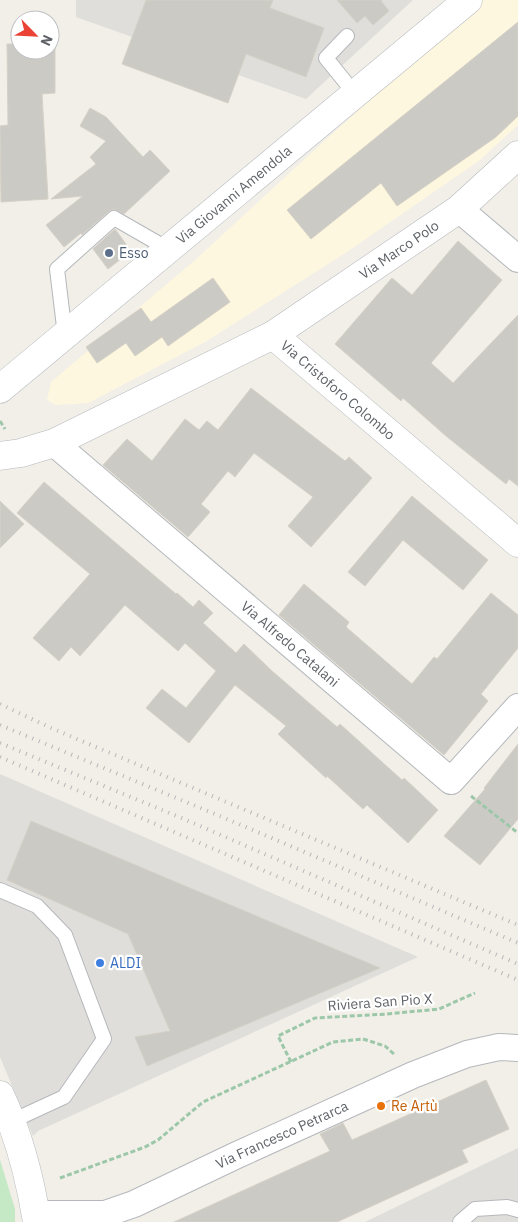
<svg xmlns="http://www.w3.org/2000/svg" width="518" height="1222" viewBox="0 0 518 1222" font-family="'IBM Plex Sans',sans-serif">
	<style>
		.commercial { fill: #fef7e0 }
		.industrial { fill: #e0deda }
		.green { fill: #c5e8c5 }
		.building { fill: #cccac5; stroke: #d6d1c6 }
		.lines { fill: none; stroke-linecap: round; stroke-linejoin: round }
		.service-casing { stroke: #b5b8bc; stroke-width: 16 }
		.minor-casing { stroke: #b5b8bc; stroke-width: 28 }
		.tertiary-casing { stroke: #b5b8bc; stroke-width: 29 }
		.secondary-casing { stroke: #b6babf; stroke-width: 29 }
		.path { stroke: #9cc7a9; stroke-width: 3; stroke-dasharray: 5 2.5; stroke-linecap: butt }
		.service { stroke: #fff; stroke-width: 14 }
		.minor { stroke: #fff; stroke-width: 26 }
		.tertiary { stroke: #fff; stroke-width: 28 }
		.secondary { stroke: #fff; stroke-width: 28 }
		.rail { stroke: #b6b7b8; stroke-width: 4; stroke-dasharray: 1 6; stroke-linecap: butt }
		.service-dot { fill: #5c6f8a; stroke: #fff; stroke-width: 2 }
		.shop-dot { fill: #3f7fe0; stroke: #fff; stroke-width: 2 }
		.food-dot { fill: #e8710a; stroke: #fff; stroke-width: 2 }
		.labels { text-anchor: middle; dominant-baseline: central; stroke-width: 4.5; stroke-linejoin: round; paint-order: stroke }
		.street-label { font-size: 14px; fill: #5f6368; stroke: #fff }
		.service-label { font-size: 14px; fill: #4e5e75; stroke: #fff; text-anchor: start }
		.shop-label { font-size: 14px; fill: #366cbe; stroke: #fff; text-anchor: start }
		.food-label { font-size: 14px; fill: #c56008; stroke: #fff; text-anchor: start }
	</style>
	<rect width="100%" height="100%" fill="#f1efe8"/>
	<polygon class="commercial" points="478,0 518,0 518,125 480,160 344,254 205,342 88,403 56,405 47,400 51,382 194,261"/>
	<g class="industrial">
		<polygon points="76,0 413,0 306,99 76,17"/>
		<polygon points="0,774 418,957 38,1131 33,1136 0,1057"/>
		<polygon points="518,1148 518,1222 365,1222"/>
	</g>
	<polygon class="green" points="0,1160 15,1209 15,1222 0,1222"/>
	<g class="building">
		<polygon points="146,0 273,0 270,8 324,28 306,77 246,54 228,103 122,64"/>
		<polygon points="337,0 382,0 381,1 389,11 373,25 365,16 357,23"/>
		<polygon points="518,22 518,116 496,137 397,206 381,183 311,239 287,210"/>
		<polygon points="50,43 55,43 55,93 42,94 48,199 1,202 0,126 8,125 7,44 20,44 20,50 50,50"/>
		<polygon points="90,108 106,117 143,157 150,150 170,171 124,214 114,209 109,211 82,235 81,233 64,247 46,225 83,196 51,199 96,164 90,157 106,141 80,126"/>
		<polygon points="115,229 131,251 108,269 93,249"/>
		<polygon points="458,241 502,280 431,363 453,383 518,315 518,486 509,479 506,484 446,436 403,398 401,401 335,344 392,278 412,295"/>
		<polygon points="213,278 230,302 168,346 162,337 135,356 126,343 97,363 86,347 141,308 151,322"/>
		<polygon points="251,388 345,461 349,457 372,478 311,547 288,526 313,497 254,453 235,477 228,471 201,504 210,512 188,537 103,465 127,439 152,461 185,419 199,430 207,421 218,430"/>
		<polygon points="44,482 176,594 177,593 193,607 199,600 213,613 203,623 236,653 244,644 272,671 337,727 340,724 402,780 404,778 438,810 408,843 367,805 363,809 327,776 326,778 278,734 286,726 235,685 189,743 146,708 162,689 186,708 216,671 185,643 178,651 125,605 80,656 71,647 59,661 33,638 90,574 17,513"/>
		<polygon points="412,496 488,560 463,590 403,540 365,586 348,572"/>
		<polygon points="0,501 24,524 0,548"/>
		<polygon points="304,584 349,622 346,627 412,684 434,657 437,659 491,593 518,615 518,648 481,694 488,701 444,755 279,615"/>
		<polygon points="518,744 518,819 480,865 444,836 485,789 484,788"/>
		<polygon points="31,821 380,968 147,1066 135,1037 170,1031 128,934 7,880"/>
		<polygon points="486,1080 509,1129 462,1150 468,1162 337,1222 174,1222 330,1151 320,1134 343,1123 352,1140"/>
	</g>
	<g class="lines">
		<defs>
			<g id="service">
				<polyline points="347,36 326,58 355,94"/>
				<polyline points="65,335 57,269 114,218 168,249"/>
				<polyline points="0,890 37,906 65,935 104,1039 64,1097 12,1121"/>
				<polyline points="460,1222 475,1209 507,1207 518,1210"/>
			</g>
			<g id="minor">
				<polyline points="459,209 518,259"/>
				<path id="s1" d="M54,443L451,781L518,707"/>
				<path id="s2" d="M47,1214H105L134,1204L237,1155L413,1075L467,1054L499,1047L518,1048"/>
			</g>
			<g id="tertiary">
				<path id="s3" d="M273,335L518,543"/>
				<path id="s4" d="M0,456L21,453L54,443L273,335L459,209L518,155"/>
			</g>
			<g id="secondary">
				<path id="s5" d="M0,389L468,0"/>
				<path d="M0,1095C19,1135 30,1178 37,1222"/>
			</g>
		</defs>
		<use href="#service" class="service-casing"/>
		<use href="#minor" class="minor-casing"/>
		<use href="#tertiary" class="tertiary-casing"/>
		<use href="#secondary" class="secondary-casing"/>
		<g class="path">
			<polyline points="0,421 5,429"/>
			<polyline points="471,796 518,833"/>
			<polyline points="291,1062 278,1036 315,1018 387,1014 439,1009 475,993"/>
			<polyline points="60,1178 145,1147 158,1140 203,1102 333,1042 363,1039 385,1046 395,1055"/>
		</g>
		<use href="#service" class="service"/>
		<use href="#minor" class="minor"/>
		<use href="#tertiary" class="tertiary"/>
		<use href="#secondary" class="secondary"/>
		<g class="rail">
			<polyline points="0,704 51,728 518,925"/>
			<polyline points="0,725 227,819 518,943"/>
			<polyline points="0,743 184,819 518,964"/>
			<polyline points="0,757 518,980"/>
		</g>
	</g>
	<circle class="service-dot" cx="109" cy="253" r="5"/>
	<circle class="shop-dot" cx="100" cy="963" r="5"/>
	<circle class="food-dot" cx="381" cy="1106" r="5"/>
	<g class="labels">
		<g class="street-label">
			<text stroke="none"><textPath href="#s5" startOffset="304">Via Giovanni Amendola</textPath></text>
			<text stroke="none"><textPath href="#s4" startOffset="452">Via Marco Polo</textPath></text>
			<text stroke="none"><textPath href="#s3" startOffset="85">Via Cristoforo Colombo</textPath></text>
			<text stroke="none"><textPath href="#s1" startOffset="310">Via Alfredo Catalani</textPath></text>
			<text transform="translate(380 1002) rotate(-4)">Riviera San Pio X</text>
			<text stroke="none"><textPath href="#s2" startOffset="252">Via Francesco Petrarca</textPath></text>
		</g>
		<g class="service-label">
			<text x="119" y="253">Esso</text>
		</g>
		<g class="shop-label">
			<text x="110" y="963">ALDI</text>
		</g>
		<g class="food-label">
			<text x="391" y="1106">Re Artù</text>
		</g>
	</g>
	<g transform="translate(35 35) rotate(114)"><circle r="24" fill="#ffffff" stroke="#bfc1c3"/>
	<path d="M0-4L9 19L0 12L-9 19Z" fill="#ea4335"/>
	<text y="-8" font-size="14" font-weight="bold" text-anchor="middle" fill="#5f6368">N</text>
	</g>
</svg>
